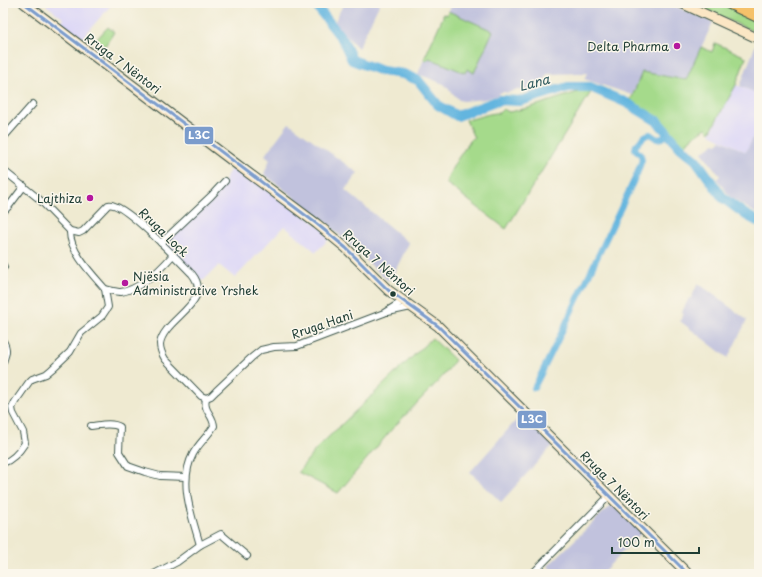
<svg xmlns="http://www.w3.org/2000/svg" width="762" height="577" viewBox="0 0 762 577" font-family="'Playpen Sans',sans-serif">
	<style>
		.built { fill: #dbd6f7 }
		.industrial { fill: #c1c2dd }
		.green { fill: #a5da8b; stroke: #628c60 }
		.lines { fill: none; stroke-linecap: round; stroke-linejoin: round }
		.canal { stroke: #63b5df; stroke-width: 6 }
		.river { stroke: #63b5df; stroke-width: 10 }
		.street-casing { stroke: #3e574c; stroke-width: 8 }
		.secondary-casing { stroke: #3e574c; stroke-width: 11 }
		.highway-casing { stroke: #3e574c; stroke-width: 13 }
		.street { stroke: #fff; stroke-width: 6 }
		.secondary { stroke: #fbe6c4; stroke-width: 9 }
		.highway { stroke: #f5c16b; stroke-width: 11 }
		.bus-1-casing { stroke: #fbf7ec; stroke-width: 6 }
		.bus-1 { stroke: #7b9ccc; stroke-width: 3 }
		.poi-dot { fill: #b5179e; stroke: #fbf7ec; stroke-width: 1.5 }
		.bus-dot { fill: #1f3d34; stroke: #fbf7ec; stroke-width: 1.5 }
		.labels { text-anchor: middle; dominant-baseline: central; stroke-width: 3; stroke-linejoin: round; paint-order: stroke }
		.poi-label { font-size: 12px; fill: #1f3d34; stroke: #fbf7ec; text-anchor: end }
		.street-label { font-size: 12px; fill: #1f3d34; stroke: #fbf7ec }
		.water-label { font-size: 13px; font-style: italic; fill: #305b5f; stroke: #fbf7ec }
		.line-badge { stroke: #fbf7ec; stroke-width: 1.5 }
		.badge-label { font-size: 11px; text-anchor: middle; font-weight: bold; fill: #fff }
	</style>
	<rect width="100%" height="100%" fill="#fbf7ec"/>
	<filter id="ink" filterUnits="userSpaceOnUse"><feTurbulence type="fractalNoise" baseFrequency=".025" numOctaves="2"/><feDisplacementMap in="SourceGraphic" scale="8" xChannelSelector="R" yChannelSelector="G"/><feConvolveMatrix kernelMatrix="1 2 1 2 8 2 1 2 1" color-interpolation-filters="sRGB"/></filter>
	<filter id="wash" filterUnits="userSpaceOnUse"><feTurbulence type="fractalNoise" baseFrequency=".012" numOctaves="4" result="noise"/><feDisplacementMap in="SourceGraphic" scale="16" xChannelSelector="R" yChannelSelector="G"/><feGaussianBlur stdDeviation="0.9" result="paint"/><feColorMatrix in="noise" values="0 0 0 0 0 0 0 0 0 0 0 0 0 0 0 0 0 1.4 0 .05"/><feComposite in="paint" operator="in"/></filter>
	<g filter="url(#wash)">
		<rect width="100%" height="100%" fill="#efead1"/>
		<g class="built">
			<polygon points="48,3 113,3 82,38 61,23 64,19 46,5"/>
			<polygon points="736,85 759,94 759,125 746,152 710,134"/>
			<polygon points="235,163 332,236 316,252 284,226 235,278 219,265 204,280 197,281 161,243 225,182 227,175"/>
		</g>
		<g class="industrial">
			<polygon points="344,3 380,3 358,48 334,23"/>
			<polygon points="452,3 667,3 713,22 686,80 642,72 632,95 584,79 587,73 547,74 540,91 515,90 508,93 504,92 499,93 499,95 485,99 463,101 459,100 444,84 418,74 424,59 427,60 429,58 465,73 467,69 474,72 493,31 448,11"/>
			<polygon points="756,44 759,45 759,85 756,93 740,86"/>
			<polygon points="289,123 358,173 345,190 409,243 391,279 387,280 322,219 264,174 270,159 265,155"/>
			<polygon points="759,125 759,215 730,197 717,179 720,176 702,152 715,143 717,144 721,140 746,152"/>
			<polygon points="698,283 747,320 728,358 680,321 684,314 682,312 689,298 691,299"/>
			<polygon points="521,415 553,445 501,502 470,472"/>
			<polygon points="615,501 644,530 601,574 555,574 548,566"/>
		</g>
		<g class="green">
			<polygon points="691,3 721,3 759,21 759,34"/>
			<polygon points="448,11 493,31 474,73 467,69 465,73 429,58 427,61 424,59 443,17 443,14 447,15"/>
			<polygon points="108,27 114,32 105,46 96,40"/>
			<polygon points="715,43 746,57 736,85 710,132 706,128 690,139 684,147 660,119 630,102 642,72 686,80 701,47 712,52"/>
			<path d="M581,91L591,92L506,229L446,183C451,166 462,153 471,139L474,138L466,120C475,119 491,112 499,113L503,109L509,112L528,108Z"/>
			<polygon points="432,338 455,360 444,375 392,429 338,493 298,472 317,448"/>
		</g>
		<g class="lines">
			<path class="canal" d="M534,388L555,346L637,174L642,160L641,155L635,149L636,145C642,141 641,136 650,134L657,139L663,138L667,133"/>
			<polyline class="river" points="314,3 343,40 352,60 382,71 403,74 418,80 438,105 457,116 500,100 520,101 568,87 590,87 627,103 657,121 680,147 696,160 723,198 746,215 759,222"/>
		</g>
	</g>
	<g filter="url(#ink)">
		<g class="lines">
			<defs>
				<g id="street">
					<polyline points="3,138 33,104"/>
					<path d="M3,170L39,199L70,231C69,251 93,275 105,289C110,290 116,292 121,292C141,289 160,270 173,255"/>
					<polyline points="3,212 9,206 24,186"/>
					<path d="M70,231L79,233L83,231L108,205C122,200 180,262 192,274C215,302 163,319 160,344C160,350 162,354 165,359L201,396L206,398"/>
					<polyline points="161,243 211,196 225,181"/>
					<polyline points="3,265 4,267"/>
					<polyline points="388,312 411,307"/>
					<path d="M3,341C8,349 6,354 3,362"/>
					<polyline points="206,398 211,396 216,391 251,358 261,350 274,347 297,346 384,313 403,301"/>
					<path d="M91,426C100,425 112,422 120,427L119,452L128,466L145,472L160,476L186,477"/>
					<path d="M3,463C12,460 20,451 25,443L23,432L13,413L12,408L15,402L29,382L32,379L46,374L52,369L70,352L81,333L102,316L108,307L105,289"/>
					<path d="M200,545C192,516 178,482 193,454C199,443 208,436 214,426C213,414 203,412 206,398"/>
					<polyline points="154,574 177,562 200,545 221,534 247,556"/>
					<polyline points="532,574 609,496"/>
				</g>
				<g id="secondary">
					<polyline points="24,3 235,163 317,224 346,248 388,290 438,326 688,574"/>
					<polyline points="681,3 759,39"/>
				</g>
				<g id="highway">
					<polyline points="729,3 759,17"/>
					<polyline points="752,3 759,6"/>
				</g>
			</defs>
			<use href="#street" class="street-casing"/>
			<use href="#secondary" class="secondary-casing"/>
			<use href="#highway" class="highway-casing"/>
			<use href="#street" class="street"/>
			<use href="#secondary" class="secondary"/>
			<use href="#highway" class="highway"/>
			<defs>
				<polyline id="bus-1" points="24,3 317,224 346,248 388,290 438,326 688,574"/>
			</defs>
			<use href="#bus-1" class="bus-1-casing"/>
			<use href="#bus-1" class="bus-1"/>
		</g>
	</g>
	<g class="poi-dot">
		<circle cx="677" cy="46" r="4"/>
		<circle cx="90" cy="198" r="4"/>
		<circle cx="125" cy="283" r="4"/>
	</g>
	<circle class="bus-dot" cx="393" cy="294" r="3.5"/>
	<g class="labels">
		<g class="poi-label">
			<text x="669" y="46">Delta Pharma</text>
			<text x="82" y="198">Lajthiza</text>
			<text x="133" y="276" text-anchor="start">Njësia<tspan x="133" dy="14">Administrative Yrshek</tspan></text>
		</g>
		<g class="street-label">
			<text transform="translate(123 63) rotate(37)">Rruga 7 Nëntori</text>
			<text transform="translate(164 232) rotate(44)">Rruga Loçk</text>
			<text transform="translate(379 262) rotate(42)">Rruga 7 Nëntori</text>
			<text transform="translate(322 324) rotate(-19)">Rruga Hani</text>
			<text transform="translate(615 485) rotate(45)">Rruga 7 Nëntori</text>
		</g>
		<g class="water-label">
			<text transform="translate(534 82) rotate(-15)">Lana</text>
		</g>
	</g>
	<g class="line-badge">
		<rect x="184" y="126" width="30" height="19" rx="4" fill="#7b9ccc"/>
		<rect x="517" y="410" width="30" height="19" rx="4" fill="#7b9ccc"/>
	</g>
	<g class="badge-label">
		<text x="199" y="139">L3C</text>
		<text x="532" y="423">L3C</text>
	</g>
	<rect width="762" height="577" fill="none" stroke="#fbf7ec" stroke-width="16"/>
	<path d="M612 547v6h87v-6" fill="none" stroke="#1f3d34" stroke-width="2"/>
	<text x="618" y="547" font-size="12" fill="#1f3d34" stroke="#fbf7ec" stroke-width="3" paint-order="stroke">100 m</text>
</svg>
